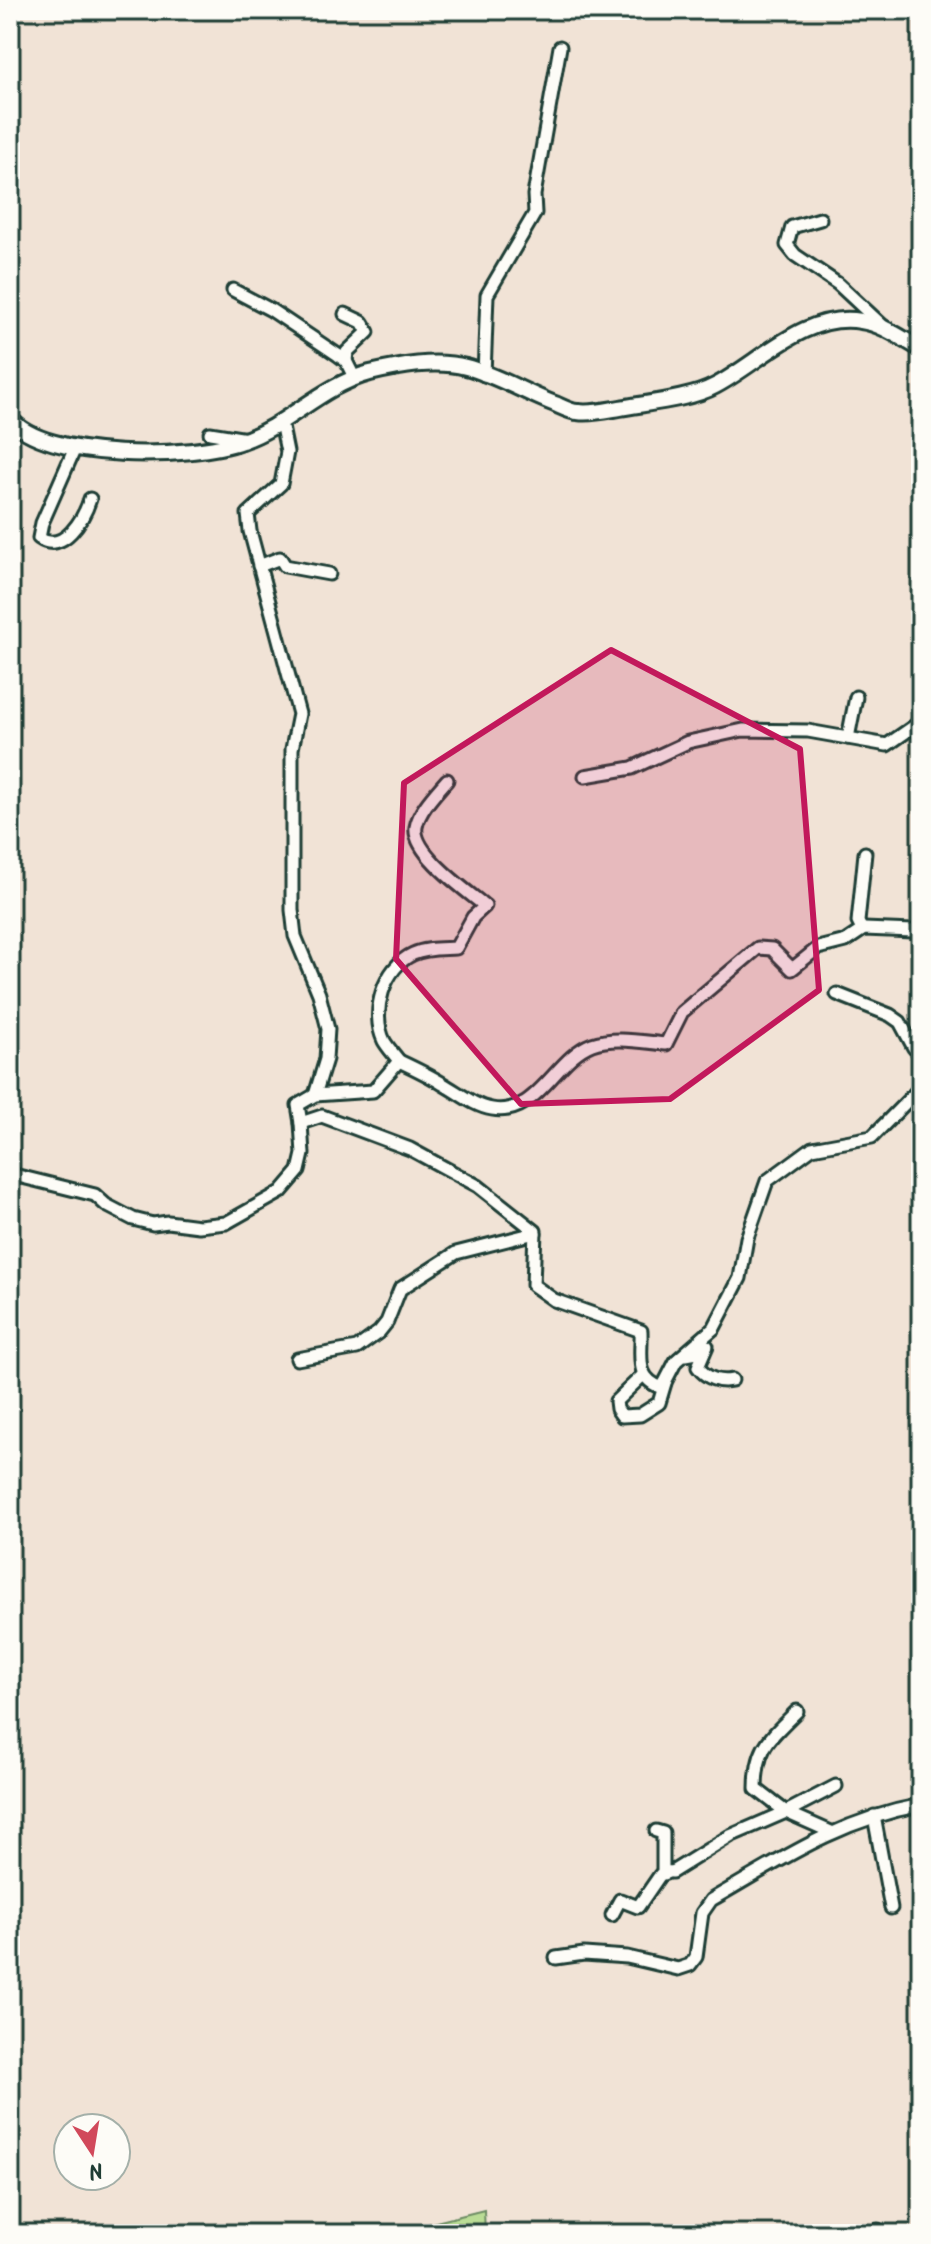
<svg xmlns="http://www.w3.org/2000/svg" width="931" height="2244" viewBox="0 0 931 2244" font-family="Kalam,sans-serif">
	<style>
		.green { fill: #badc95; stroke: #6c8c64; stroke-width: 2 }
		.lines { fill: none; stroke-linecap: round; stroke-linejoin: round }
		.minor-casing { stroke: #1f3d34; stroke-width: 17 }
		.secondary-casing { stroke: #1f3d34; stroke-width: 20 }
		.minor { stroke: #fdfcf7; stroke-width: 11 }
		.secondary { stroke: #fdfcf7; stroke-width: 14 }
		.marked { fill: #c2185b; fill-opacity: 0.2; stroke: #c2185b; stroke-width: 6; stroke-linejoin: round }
	</style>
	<rect width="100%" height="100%" fill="#f1e3d6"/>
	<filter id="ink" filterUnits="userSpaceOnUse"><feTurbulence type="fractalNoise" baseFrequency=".0125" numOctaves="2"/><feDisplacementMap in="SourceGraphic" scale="16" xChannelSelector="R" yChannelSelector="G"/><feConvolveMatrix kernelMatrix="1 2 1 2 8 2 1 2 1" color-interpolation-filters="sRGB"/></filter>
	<g filter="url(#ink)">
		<polygon class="green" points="484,2210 485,2234 388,2234"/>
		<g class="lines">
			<defs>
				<g id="minor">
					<polyline points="820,219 792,227 787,245 795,255 838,284 884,327"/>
					<polyline points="233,290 271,310 338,355 346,361 354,377"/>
					<polyline points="345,314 362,322 368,332 347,352 346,361"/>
					<polyline points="484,375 487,295 535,213 534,195 560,47"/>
					<polyline points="281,422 287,452 281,484 248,514 250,531 299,714 292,749 292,910 295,936 319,994 328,1029 326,1059 315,1095"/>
					<polyline points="210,433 247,439"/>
					<path d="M75,448L42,523L39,538C63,555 84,518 90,499"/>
					<polyline points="259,566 280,558 285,566 329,574"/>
					<polyline points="848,738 856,697"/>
					<polyline points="585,776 632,768 688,742 743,730 808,731 887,745 916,725 921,717"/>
					<polyline points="862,930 858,922 865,853"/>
					<path d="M921,934L913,931L864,929L846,941L818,948L792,969L772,949L758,948L682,1012L666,1044C643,1042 614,1036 592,1044C555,1058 537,1117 492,1109C474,1106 459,1093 443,1084C429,1075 414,1068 399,1061L373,1091L315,1095L298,1105L301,1123L322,1116L410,1149L478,1186L535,1231L533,1285L554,1300L641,1331C642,1357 634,1378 662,1388L676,1361L714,1328L740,1278L747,1238L767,1181L812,1148L872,1137L921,1087"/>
					<polyline points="837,994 890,1015 900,1022 914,1048 921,1050"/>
					<path d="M399,1061C394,1054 388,1048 384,1041C370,1012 384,967 413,954C426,948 441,949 456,948L473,917L485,906C467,891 412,853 416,827C419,810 436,793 447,780"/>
					<polyline points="10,1174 95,1195 106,1205 133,1219 153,1224 168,1222 199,1226 226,1223 281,1192 299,1171 303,1154 301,1123"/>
					<path d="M686,1355L697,1353L707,1346L698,1367C706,1378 719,1383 732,1380"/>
					<polyline points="297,1359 357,1348 379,1332 387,1322 400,1289 456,1253 535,1233"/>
					<polyline points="643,1375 616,1401 617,1409 622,1416 640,1415 659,1403 665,1383"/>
					<path d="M797,1711C769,1739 756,1747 756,1789L786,1812L831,1832"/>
					<polyline points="874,1816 891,1908"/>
					<polyline points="656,1831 663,1833 663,1871 672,1872 730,1836 786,1812 836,1786"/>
					<polyline points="612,1915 620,1900 638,1907 660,1875 666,1873"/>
					<path d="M556,1958L584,1954L627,1957L678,1969L690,1965L696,1957L702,1913L711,1900C782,1859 839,1820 921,1805"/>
					<polyline points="874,2234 878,2230"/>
				</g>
				<path id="secondary" d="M10,418C44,462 193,459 242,441C289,425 320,386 370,373C400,366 435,359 466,367C496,375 526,393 555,404C562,407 571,412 578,412C591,414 608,410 620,408C647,403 691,399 715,386C759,363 806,311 861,321C883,324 902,339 921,349"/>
			</defs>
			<use href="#minor" class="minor-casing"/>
			<use href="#secondary" class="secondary-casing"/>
			<use href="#minor" class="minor"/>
			<use href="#secondary" class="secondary"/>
		</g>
	</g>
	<path class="marked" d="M611,650L800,749L819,990L670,1099L521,1104L396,959L404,783Z"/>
	<rect width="931" height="2244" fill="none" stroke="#fdfcf7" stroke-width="40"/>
	<rect x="20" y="20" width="891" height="2204" fill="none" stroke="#1f3d34" stroke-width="3" filter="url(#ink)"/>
	<g transform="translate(92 2152) rotate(168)"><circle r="38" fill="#fdfcf7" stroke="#a4b0a9" stroke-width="2"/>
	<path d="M0-6L14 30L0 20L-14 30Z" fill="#d1495b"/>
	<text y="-12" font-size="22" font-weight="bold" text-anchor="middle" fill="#1f3d34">N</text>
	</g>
</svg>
